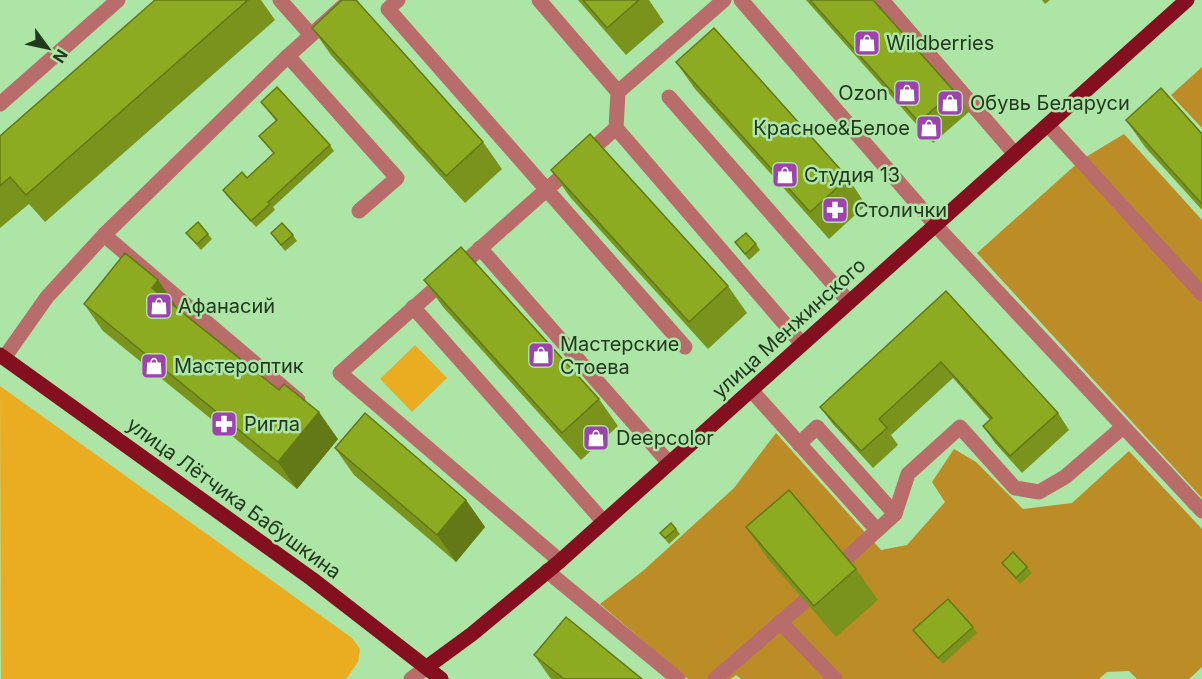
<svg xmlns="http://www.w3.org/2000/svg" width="1202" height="679" viewBox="0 0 1202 679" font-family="Inter,sans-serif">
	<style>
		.green { fill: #eaad21 }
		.forest { fill: #bc8d26 }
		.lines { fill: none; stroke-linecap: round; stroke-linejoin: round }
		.minor { stroke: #b96d6b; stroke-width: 15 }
		.major { stroke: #84101f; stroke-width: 15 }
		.wall { fill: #79931c }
		.shaded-wall { fill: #637816 }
		.building { fill: #8dab20; stroke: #637816; stroke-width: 1.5 }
		.labels { text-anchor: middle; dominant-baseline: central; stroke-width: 5; stroke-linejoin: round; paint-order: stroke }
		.poi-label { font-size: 20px; fill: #22381f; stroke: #ade5a7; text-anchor: start }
		.street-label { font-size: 20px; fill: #22381f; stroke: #ade5a7 }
	</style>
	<rect width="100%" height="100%" fill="#ade5a7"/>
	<g class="green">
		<polygon points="415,345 447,378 412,412 380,379"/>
		<polygon points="0,386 352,638 360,649 358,662 346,679 1,679"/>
	</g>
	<g class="forest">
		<polygon points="1202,67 1202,128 1171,95"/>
		<polygon points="1124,134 1202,220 1202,498 977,253 1081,160"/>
		<polygon points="776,433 881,550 907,545 945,502 932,482 954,449 976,462 1023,509 1072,503 1129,451 1202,529 1202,667 1189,679 1137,679 1129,671 1107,672 1099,679 741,679 736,675 731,679 688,679 600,604 644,570 734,488"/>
	</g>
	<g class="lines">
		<g class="minor">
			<polyline points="280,0 311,35"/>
			<polyline points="398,0 388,9 685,347"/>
			<polyline points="539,0 618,92 616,128 802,344"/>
			<polyline points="741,0 939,229 1202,511"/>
			<polyline points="882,0 1015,154"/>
			<polyline points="288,56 397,178 359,211"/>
			<polyline points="618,92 724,0"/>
			<polyline points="669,97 849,302"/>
			<polyline points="0,104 118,0"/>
			<polyline points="1048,125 1202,294"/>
			<polyline points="104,235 298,400"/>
			<polyline points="480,248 669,463"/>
			<polyline points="413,307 603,521"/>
			<polyline points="4,358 47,297 104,235 288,56 350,0"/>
			<polyline points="751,390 877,530"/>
			<polyline points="799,444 817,427 895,514"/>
			<polyline points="849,556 895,514 908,474 960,427 1015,488 1039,492 1065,477 1123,427"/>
			<polyline points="560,561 340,373 616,128"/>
			<polyline points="547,571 678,679"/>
			<polyline points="780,622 835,679"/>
			<polyline points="411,679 427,667"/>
			<polyline points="715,679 805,601"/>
		</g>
		<g class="major">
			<polyline points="0,355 312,579 441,679"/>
			<polyline points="427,667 472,634 560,561 1187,0"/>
		</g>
	</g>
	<g class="wall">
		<polygon points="155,0 261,0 275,20 45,222 29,204 0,228 0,136"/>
		<polygon points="578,0 649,0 664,22 626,55"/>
		<polygon points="806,0 873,0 954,91 969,112 933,143"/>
		<polygon points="1042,0 1050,0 1045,4"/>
		<polygon points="312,28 483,142 502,169 465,203 331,55"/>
		<polygon points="676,62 848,178 866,205 829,239 695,89"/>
		<polygon points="261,102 330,145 334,151 273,207 275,210 256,227 227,196 223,190 247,178 274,153 259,136 276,121"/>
		<polygon points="1126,120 1202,134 1202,210 1145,147"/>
		<polygon points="551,170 728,286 747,313 708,349 570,197"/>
		<polygon points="186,233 208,234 212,239 201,250"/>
		<polygon points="271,233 293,235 297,241 285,251"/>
		<polygon points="735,242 756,244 760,250 749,260"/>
		<polygon points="424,280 599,399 618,426 581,460 443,307"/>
		<polygon points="946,291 1058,413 1069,430 1022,473 995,443 983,426 990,420 953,378 891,435 898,445 873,468 832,423 820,407"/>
		<polygon points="84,304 177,307 338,439 297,489 103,331"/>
		<polygon points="335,448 466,500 485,527 456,562 354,475"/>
		<polygon points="746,527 856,569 878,600 836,637 768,559"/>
		<polygon points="676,529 680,534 669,544 660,533"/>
		<polygon points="1002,563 1027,567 1032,573 1020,584"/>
		<polygon points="973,627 977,633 943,664 913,630"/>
		<polygon points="534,655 642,679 551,679"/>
	</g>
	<g class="shaded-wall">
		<polygon points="158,280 177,307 171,315 152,288"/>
		<polygon points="319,412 338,439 297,489 278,462"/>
		<polygon points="466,500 485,527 456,562 437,535"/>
	</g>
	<g class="building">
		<polygon points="155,0 248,0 26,195 10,177 0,186 0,136"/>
		<polygon points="342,0 356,0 483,142 446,176 312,28"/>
		<polygon points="583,0 639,0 607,28"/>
		<polygon points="810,0 873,0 954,91 919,122"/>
		<polygon points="714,28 848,178 810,212 676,62"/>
		<polygon points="277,87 330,145 268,202 270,204 251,221 223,190 242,172 247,178 274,153 259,136 277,120 261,102"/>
		<polygon points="1161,88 1202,134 1202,204 1126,120"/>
		<polygon points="590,134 728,286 689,322 551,170"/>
		<polygon points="198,222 208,234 197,244 186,233"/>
		<polygon points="282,223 293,235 281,245 271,233"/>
		<polygon points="746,233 756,244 745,254 735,242"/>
		<polygon points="461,247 599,399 562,433 424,280"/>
		<polygon points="125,253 158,280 152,288 279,390 284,384 319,412 278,462 84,304"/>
		<polygon points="946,291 1058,413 1010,456 983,426 992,418 941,362 879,419 887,428 861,451 820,407"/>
		<polygon points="365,413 466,500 437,535 335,448"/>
		<polygon points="789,490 856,569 814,606 746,527"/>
		<polygon points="671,523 676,529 665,538 660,533"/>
		<polygon points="1013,552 1027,567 1016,578 1002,563"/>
		<polygon points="948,599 973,627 938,658 913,630"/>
		<polygon points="566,617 642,679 564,679 534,655"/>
	</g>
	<defs>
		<symbol id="shop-square" viewBox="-11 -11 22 22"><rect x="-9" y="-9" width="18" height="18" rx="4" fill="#9e42ad" stroke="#ade5a7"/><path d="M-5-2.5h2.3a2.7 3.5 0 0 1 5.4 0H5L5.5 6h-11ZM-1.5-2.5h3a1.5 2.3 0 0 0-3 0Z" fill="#fff"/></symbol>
		<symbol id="pharmacy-square" viewBox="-11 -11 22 22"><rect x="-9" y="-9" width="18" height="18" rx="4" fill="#9e42ad" stroke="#ade5a7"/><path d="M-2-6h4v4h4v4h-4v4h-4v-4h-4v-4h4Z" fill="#fff"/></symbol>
	</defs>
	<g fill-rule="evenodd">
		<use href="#shop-square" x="852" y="28" width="30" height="30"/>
		<use href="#shop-square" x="892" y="78" width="30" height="30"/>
		<use href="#shop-square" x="935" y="88" width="30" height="30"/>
		<use href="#shop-square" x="914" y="113" width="30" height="30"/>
		<use href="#shop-square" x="770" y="160" width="30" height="30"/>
		<use href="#pharmacy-square" x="820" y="195" width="30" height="30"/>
		<use href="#shop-square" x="144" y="291" width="30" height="30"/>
		<use href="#shop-square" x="526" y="340" width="30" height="30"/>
		<use href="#shop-square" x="139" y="351" width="30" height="30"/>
		<use href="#pharmacy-square" x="209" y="409" width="30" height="30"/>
		<use href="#shop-square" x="581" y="423" width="30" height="30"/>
	</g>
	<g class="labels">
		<g class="poi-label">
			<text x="886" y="43">Wildberries</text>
			<text x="888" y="93" text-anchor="end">Ozon</text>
			<text x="970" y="103">Обувь Беларуси</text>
			<text x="910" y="128" text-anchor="end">Красное&amp;Белое</text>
			<text x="804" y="175">Студия 13</text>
			<text x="854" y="210">Столички</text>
			<text x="178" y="306">Афанасий</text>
			<text x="560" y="344">Мастерские<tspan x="560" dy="23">Стоева</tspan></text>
			<text x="174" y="366">Мастероптик</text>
			<text x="244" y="424">Ригла</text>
			<text x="616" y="438">Deepcolor</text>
		</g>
		<g class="street-label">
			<text transform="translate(789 328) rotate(-42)">улица Менжинского</text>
			<text transform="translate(234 498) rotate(36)">улица Лётчика Бабушкина</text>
		</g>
	</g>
	<g transform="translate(48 48) rotate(123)" stroke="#ade5a7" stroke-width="4.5" paint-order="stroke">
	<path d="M0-4.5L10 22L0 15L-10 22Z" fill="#22381f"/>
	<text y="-9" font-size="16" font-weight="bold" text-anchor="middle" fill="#22381f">N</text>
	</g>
</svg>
